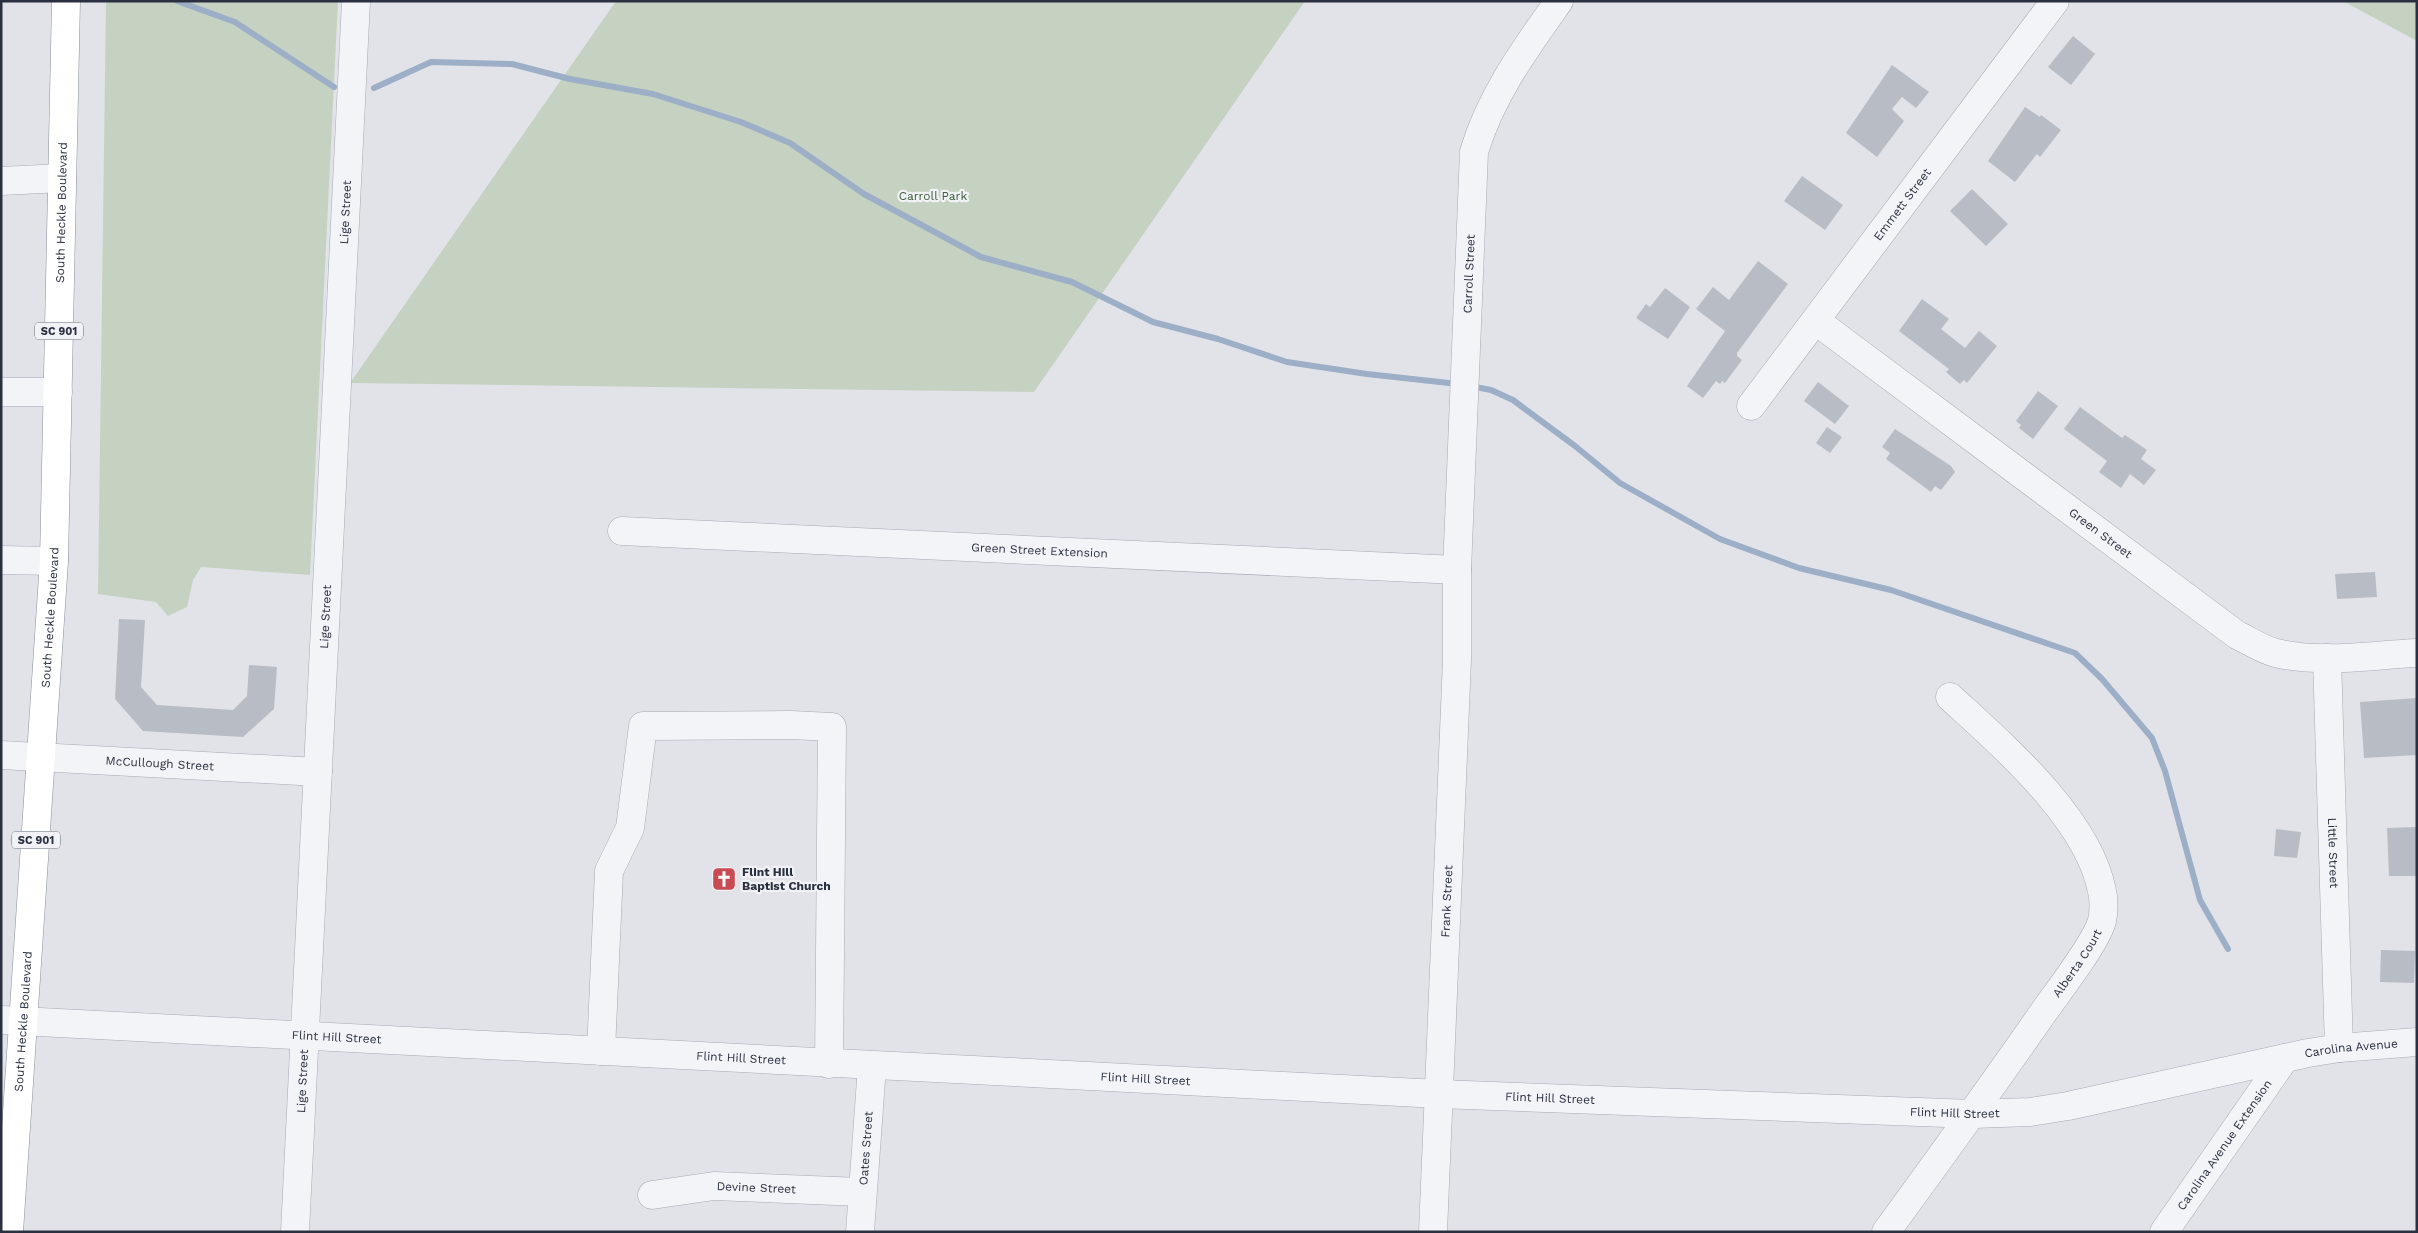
<svg xmlns="http://www.w3.org/2000/svg" width="2418" height="1233" viewBox="0 0 2418 1233" font-family="'Work Sans',sans-serif">
	<style>
		.green { fill: #c5d2c2 }
		.lines { fill: none; stroke-linecap: round; stroke-linejoin: round }
		.stream { stroke: #9daec7; stroke-width: 6 }
		.building { fill: #b8bcc5 }
		.minor-casing { stroke: #a6aab3; stroke-width: 29 }
		.highway-casing { stroke: #898f9f; stroke-width: 29 }
		.minor { stroke: #f3f4f7; stroke-width: 28 }
		.highway { stroke: #fff; stroke-width: 28 }
		.labels { text-anchor: middle; dominant-baseline: central; stroke-width: 4.5; stroke-linejoin: round; paint-order: stroke }
		.shield { fill: #f0f2f6; stroke: #656a77; stroke-width: 1 }
		.shield-label { font-size: 11px; font-weight: bold; fill: #2a3040 }
		.park-label { font-size: 12px; fill: #3b5b38; stroke: #f0f2f6 }
		.street-label { font-size: 12px; fill: #2a3040; stroke: #f0f2f6 }
		.poi-label { font-size: 12px; font-weight: bold; fill: #2a3040; stroke: #f0f2f6; text-anchor: start }
	</style>
	<rect width="100%" height="100%" fill="#e1e3e9"/>
	<g class="green">
		<polygon points="106,1 338,1 310,575 201,567 193,580 187,607 168,616 156,602 98,594"/>
		<polygon points="616,1 1305,1 1034,392 350,383"/>
		<polygon points="2343,1 2417,1 2417,41"/>
	</g>
	<g class="lines">
		<g class="stream">
			<polyline points="177,1 235,22 334,87"/>
			<polyline points="374,88 431,62 512,64 570,79 653,94 741,122 790,143 864,194 981,257 1072,282 1153,322 1218,339 1287,362 1367,374 1458,384"/>
			<polyline points="1470,386 1491,390 1513,400 1575,446 1620,483 1720,539 1799,568 1891,590 2075,653 2102,679 2152,738 2165,771 2200,900 2228,949"/>
		</g>
	</g>
	<g class="building">
		<polygon points="2073,36 2095,54 2071,85 2048,67"/>
		<polygon points="1892,65 1929,92 1916,108 1902,97 1892,109 1904,121 1877,157 1846,133"/>
		<polygon points="2025,107 2040,117 2041,115 2061,130 2040,157 2037,154 2015,182 1988,161"/>
		<polygon points="1802,176 1843,205 1825,230 1784,201"/>
		<polygon points="1972,189 2008,224 1986,246 1950,211"/>
		<polygon points="1758,261 1788,284 1737,353 1737,356 1742,360 1725,383 1722,381 1720,384 1716,381 1703,398 1687,386 1725,331 1696,309 1713,287 1729,300"/>
		<polygon points="1665,288 1690,307 1668,339 1636,318 1646,304 1650,307"/>
		<polygon points="1922,299 1949,319 1941,329 1965,348 1979,331 1997,346 1967,383 1964,380 1960,384 1946,372 1949,369 1899,331"/>
		<polygon points="1818,382 1849,406 1835,424 1804,401"/>
		<polygon points="2038,391 2058,406 2033,439 2019,428 2021,425 2016,421"/>
		<polygon points="2080,407 2122,438 2125,435 2147,450 2141,459 2156,470 2144,485 2130,474 2121,488 2099,472 2107,461 2064,429"/>
		<polygon points="1827,427 1842,437 1830,453 1816,443"/>
		<polygon points="1895,429 1951,466 1955,472 1941,490 1935,486 1931,492 1886,459 1890,453 1882,447"/>
		<polygon points="2375,572 2377,597 2337,599 2335,574"/>
		<polygon points="119,619 145,620 141,687 157,705 233,710 247,696 249,665 277,667 274,709 243,737 143,731 115,699"/>
		<polygon points="2417,698 2417,755 2364,758 2360,702"/>
		<polygon points="2417,827 2417,876 2389,876 2387,828"/>
		<polygon points="2276,829 2301,832 2297,858 2274,856"/>
		<polygon points="2381,950 2415,951 2414,983 2380,982"/>
	</g>
	<g class="lines">
		<defs>
			<g id="minor">
				<polyline points="1,181 62,178"/>
				<path id="s1" d="M1816,321L2237,635C2250,641 2263,650 2276,653C2321,664 2371,655 2417,653"/>
				<polyline points="1,392 58,392"/>
				<path id="s2" d="M1751,406L2055,1"/>
				<path id="s3" d="M622,531L1457,570"/>
				<polyline points="1,560 54,561"/>
				<path id="s4" d="M2327,658L2339,1048"/>
				<path id="s5" d="M1,755L318,772"/>
				<path id="s6" d="M1,1020L1439,1094L1973,1114L2030,1112L2068,1106L2308,1053L2339,1048L2417,1042"/>
				<polyline points="601,1051 609,871 630,828 643,726 791,725 832,727 829,1064"/>
				<path id="s7" d="M652,1195L714,1186L861,1192"/>
				<path id="s8" d="M295,1232L356,1"/>
				<path id="s9" d="M860,1232L872,1066"/>
				<path id="s10" d="M1433,1232L1457,660V570L1474,152C1491,95 1525,49 1559,1"/>
				<path id="s11" d="M1886,1232C1940,1158 1993,1085 2045,1010C2060,989 2095,944 2102,921C2104,912 2104,899 2102,891C2088,818 2002,745 1950,697"/>
				<path id="s12" d="M2164,1232L2285,1058"/>
			</g>
			<g id="highway">
				<path id="s13" d="M9,1232L54,561L66,1"/>
			</g>
		</defs>
		<use href="#minor" class="minor-casing"/>
		<use href="#highway" class="highway-casing"/>
		<use href="#minor" class="minor"/>
		<use href="#highway" class="highway"/>
	</g>
	<defs>
		<symbol id="church-square" viewBox="-11 -11 22 22"><rect x="-9" y="-9" width="18" height="18" rx="4" fill="#c84b53" stroke="#f0f2f6"/><path d="M-1.2-6h2.4v3.5h3.3v2.4h-3.3V6h-2.4V-.1h-3.3v-2.4h3.3Z" fill="#fff"/></symbol>
	</defs>
	<g fill-rule="evenodd">
		<use href="#church-square" x="710" y="865" width="28" height="28"/>
	</g>
	<g class="labels">
		<g class="shield">
			<rect x="35" y="322.5" width="48" height="17" rx="4"/>
			<rect x="12" y="831.5" width="48" height="17" rx="4"/>
		</g>
		<g class="shield-label">
			<text x="59" y="331">SC 901</text>
			<text x="36" y="840">SC 901</text>
		</g>
		<g class="park-label">
			<text x="933" y="196">Carroll Park</text>
		</g>
		<g class="street-label">
			<text stroke="none"><textPath href="#s2" startOffset="252">Emmett Street</textPath></text>
			<text stroke="none"><textPath href="#s13" startOffset="1021">South Heckle Boulevard</textPath></text>
			<text stroke="none"><textPath href="#s8" startOffset="1021">Lige Street</textPath></text>
			<text stroke="none"><textPath href="#s10" startOffset="959">Carroll Street</textPath></text>
			<text stroke="none"><textPath href="#s1" startOffset="355">Green Street</textPath></text>
			<text stroke="none"><textPath href="#s3" startOffset="418">Green Street Extension</textPath></text>
			<text stroke="none"><textPath href="#s13" startOffset="616">South Heckle Boulevard</textPath></text>
			<text stroke="none"><textPath href="#s8" startOffset="616">Lige Street</textPath></text>
			<text stroke="none"><textPath href="#s5" startOffset="159">McCullough Street</textPath></text>
			<text stroke="none"><textPath href="#s4" startOffset="195">Little Street</textPath></text>
			<text stroke="none"><textPath href="#s10" startOffset="331">Frank Street</textPath></text>
			<text stroke="none"><textPath href="#s11" startOffset="330">Alberta Court</textPath></text>
			<text stroke="none"><textPath href="#s13" startOffset="211">South Heckle Boulevard</textPath></text>
			<text stroke="none"><textPath href="#s6" startOffset="336">Flint Hill Street</textPath></text>
			<text stroke="none"><textPath href="#s6" startOffset="2359">Carolina Avenue</textPath></text>
			<text stroke="none"><textPath href="#s6" startOffset="741">Flint Hill Street</textPath></text>
			<text stroke="none"><textPath href="#s6" startOffset="1146">Flint Hill Street</textPath></text>
			<text stroke="none"><textPath href="#s8" startOffset="151">Lige Street</textPath></text>
			<text stroke="none"><textPath href="#s6" startOffset="1551">Flint Hill Street</textPath></text>
			<text stroke="none"><textPath href="#s6" startOffset="1956">Flint Hill Street</textPath></text>
			<text stroke="none"><textPath href="#s12" startOffset="106">Carolina Avenue Extension</textPath></text>
			<text stroke="none"><textPath href="#s9" startOffset="84">Oates Street</textPath></text>
			<text stroke="none"><textPath href="#s7" startOffset="105">Devine Street</textPath></text>
		</g>
		<g class="poi-label">
			<text x="742" y="872">Flint Hill<tspan x="742" dy="14">Baptist Church</tspan></text>
		</g>
	</g>
	<rect width="2418" height="1233" fill="none" stroke="#2a3040" stroke-width="5"/>
</svg>
